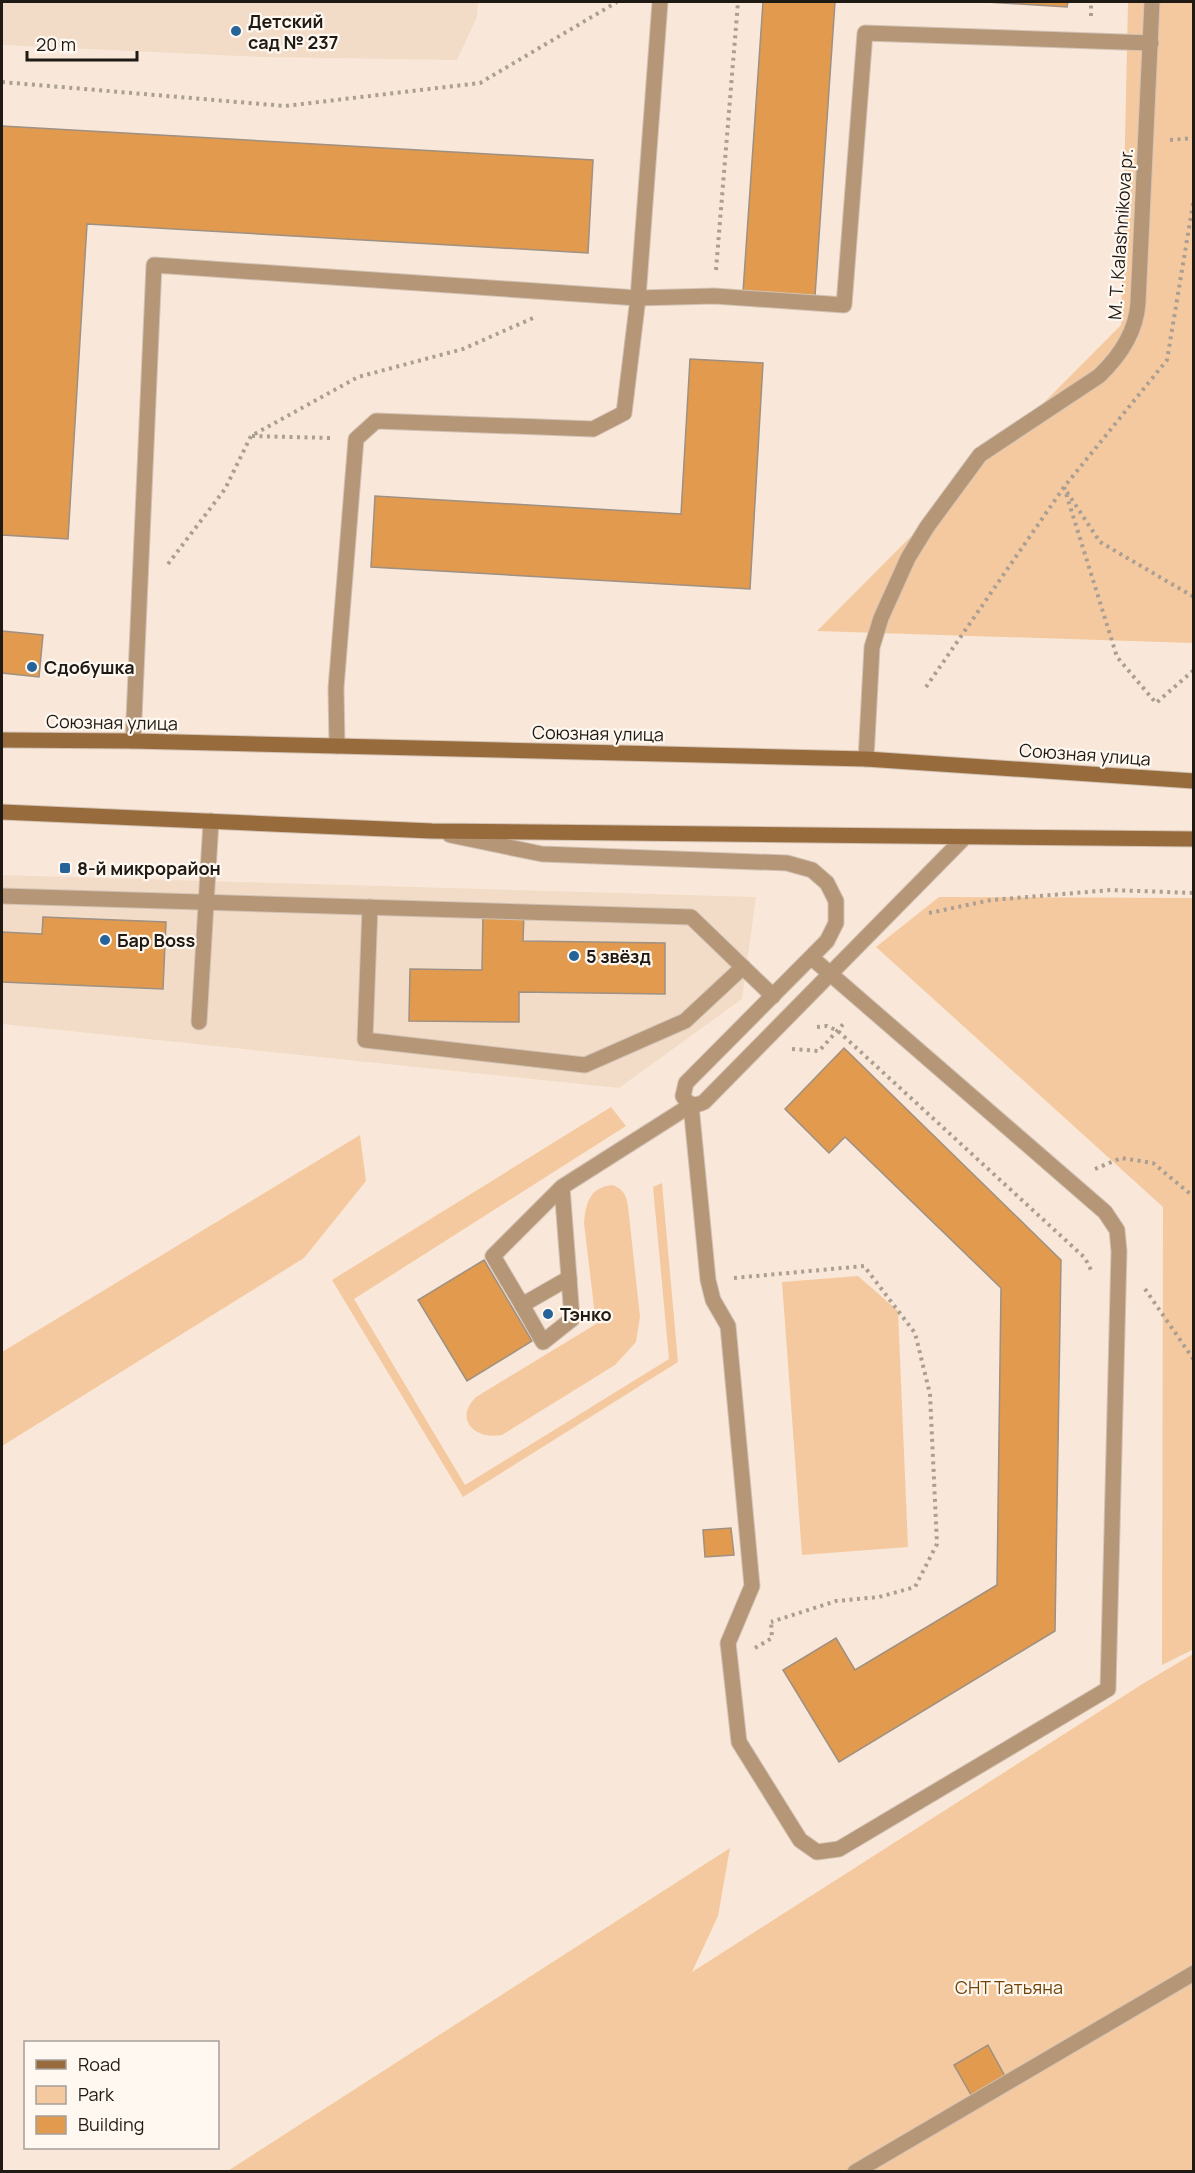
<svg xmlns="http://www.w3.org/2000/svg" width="1195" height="2173" viewBox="0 0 1195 2173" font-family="Manrope,sans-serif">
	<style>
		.built { fill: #f2dcc7 }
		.green { fill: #f5c99f }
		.building { fill: #e19a4e; stroke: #9e9082; stroke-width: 1.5 }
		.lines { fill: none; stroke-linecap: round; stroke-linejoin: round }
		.service-casing { stroke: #d2c3b6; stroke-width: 17 }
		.tertiary-casing { stroke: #d2c3b6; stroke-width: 17 }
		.secondary-casing { stroke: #d2c3b6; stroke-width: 17 }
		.path { stroke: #ab9f93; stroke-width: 4; stroke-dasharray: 3 4.5; stroke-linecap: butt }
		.service { stroke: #b59677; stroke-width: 15 }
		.tertiary { stroke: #b59677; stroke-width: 15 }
		.secondary { stroke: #986b3d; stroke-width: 15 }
		.poi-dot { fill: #256399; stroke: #fef8f1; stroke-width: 2 }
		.labels { text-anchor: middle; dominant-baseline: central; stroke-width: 4.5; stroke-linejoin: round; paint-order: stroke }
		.poi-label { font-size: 18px; font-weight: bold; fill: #1f1a14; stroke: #fef8f1; text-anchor: start }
		.street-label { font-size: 18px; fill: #1f1a14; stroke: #fef8f1 }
		.park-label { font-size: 18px; fill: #724406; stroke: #fef8f1 }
	</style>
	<rect width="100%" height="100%" fill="#f9e8d9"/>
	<g class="built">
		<polygon points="2,2 478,2 477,17 457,60 261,57 2,45"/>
		<polygon points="2,875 756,897 742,999 619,1088 2,1024"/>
	</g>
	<g class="green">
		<polygon points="1128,2 1193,2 1193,643 817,631 1121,325"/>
		<polygon points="939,897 1193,898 1194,1649 1162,1665 1163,1207 876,947"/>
		<polygon points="611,1107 626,1126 354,1299 465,1485 669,1359 653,1187 662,1183 678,1362 463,1497 332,1280"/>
		<polygon points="360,1135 366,1181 304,1258 2,1446 2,1352"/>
		<path d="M613,1185C624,1190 626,1195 628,1206L640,1317L636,1342L615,1365L502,1435C476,1440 453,1420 476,1397L596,1324L584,1223C586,1202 590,1187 613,1185Z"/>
		<polygon points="858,1276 898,1311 908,1547 802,1555 782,1282"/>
		<polygon points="1193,1654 1193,2171 226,2172 730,1848 718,1916 692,1972 1144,1683"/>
	</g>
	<g class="building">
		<polygon points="763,2 835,2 815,296 743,292"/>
		<polygon points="986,2 1068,2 1067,7"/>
		<polygon points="2,126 593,160 588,253 87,224 68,539 2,535"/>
		<polygon points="690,359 763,363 750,589 371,567 375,496 681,514"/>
		<polygon points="2,631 43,635 39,677 2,673"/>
		<polygon points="483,913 524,913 523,941 665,943 665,994 519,992 519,1022 409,1021 410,969 482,970"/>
		<polygon points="43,917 166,922 163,989 2,982 2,932 42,934"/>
		<polygon points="844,1048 1061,1260 1055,1631 839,1762 783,1670 836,1638 855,1670 997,1585 1001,1288 845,1137 829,1153 785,1109"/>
		<polygon points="484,1260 532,1341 467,1381 418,1300"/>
		<polygon points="731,1528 734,1555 705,1557 703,1530"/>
		<polygon points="988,2045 1007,2080 974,2100 954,2065"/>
	</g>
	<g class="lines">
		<defs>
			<g id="service">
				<polyline points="133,741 154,265 638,298 714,296 844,305 865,33 1151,43"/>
				<polyline points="337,746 336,688 356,439 376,421 593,429 624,413 638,298 660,2"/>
				<path d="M450,835L542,854L787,863L812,870L827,883L836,901V923L827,941L686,1083L683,1096C688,1105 694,1107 704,1102L964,838"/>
				<polyline points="2,896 691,917 773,996"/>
				<polyline points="370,907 365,1040 585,1065 685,1021 743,967"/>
				<polyline points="199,1022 211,821"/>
				<polyline points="562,1187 493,1256 522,1305 569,1278 562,1187 691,1105 708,1280 713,1300 728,1326 752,1586 728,1643 739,1742 800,1840 817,1852 839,1849 1108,1689 1119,1251 1117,1230 1105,1212 812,958"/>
				<polyline points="522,1305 543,1342 572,1319 569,1278"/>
				<polyline points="855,2172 1194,1973"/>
			</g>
			<path id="tertiary" d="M866,759L872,647L881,618L908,558L927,527L980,455L1099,376C1120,356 1136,333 1138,303L1152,2"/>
			<g id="secondary">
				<polyline points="2,740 133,741 866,759 1194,781"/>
				<polyline points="2,812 432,831 1194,839"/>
			</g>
		</defs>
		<use href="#service" class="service-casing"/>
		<use href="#tertiary" class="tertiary-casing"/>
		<use href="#secondary" class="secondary-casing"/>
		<g class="path">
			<polyline points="1091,16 1091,2"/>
			<polyline points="2,82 285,106 480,83 617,2"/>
			<polyline points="1170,140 1194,138"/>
			<polyline points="716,270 738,2"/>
			<polyline points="252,436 331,438"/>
			<polyline points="1064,487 1117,657 1156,703 1194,670"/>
			<polyline points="1067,492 1100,542 1194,597"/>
			<polyline points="168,564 225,489 251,436 358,377 463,349 533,318"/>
			<polyline points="926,687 1064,487 1167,360 1194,198"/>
			<polyline points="929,913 991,900 1111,890 1194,893"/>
			<polyline points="817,1027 827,1026 838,1031 1085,1258 1091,1270"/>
			<polyline points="792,1049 819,1051 846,1021"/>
			<polyline points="1095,1169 1121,1158 1153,1163 1194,1197"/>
			<polyline points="734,1278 864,1266 915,1333 930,1394 937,1544 915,1587 879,1597 836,1601 771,1622"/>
			<polyline points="1145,1289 1194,1360"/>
			<polyline points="755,1648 772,1638 771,1622"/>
		</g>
		<use href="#service" class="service"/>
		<use href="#tertiary" class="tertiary"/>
		<use href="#secondary" class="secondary"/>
	</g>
	<g class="poi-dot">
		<circle cx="236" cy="31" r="6"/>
		<circle cx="32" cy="667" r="6"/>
		<rect x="59" y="862" width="12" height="12" rx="3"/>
		<circle cx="105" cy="940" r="6"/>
		<circle cx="574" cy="956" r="6"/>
		<circle cx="548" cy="1314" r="6"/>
	</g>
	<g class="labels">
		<g class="poi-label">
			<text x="248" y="21">Детский<tspan x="248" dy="21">сад № 237</tspan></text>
			<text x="44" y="667">Сдобушка</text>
			<text x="77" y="868">8-й микрорайон</text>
			<text x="117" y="940">Бар Boss</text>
			<text x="586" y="956">5 звёзд</text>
			<text x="560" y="1314">Тэнко</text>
		</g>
		<g class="street-label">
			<text transform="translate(1120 234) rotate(-86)">M. T. Kalashnikova pr.</text>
			<text transform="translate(112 722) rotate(1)">Союзная улица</text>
			<text transform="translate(598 733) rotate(1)">Союзная улица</text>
			<text transform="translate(1085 754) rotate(4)">Союзная улица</text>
		</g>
		<g class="park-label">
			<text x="1009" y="1987">СНТ Татьяна</text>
		</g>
	</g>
	<rect width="1195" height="2173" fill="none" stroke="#1f1a14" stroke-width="6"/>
	<rect x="24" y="2041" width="195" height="108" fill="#fef8f1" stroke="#a59f99" stroke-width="1.5"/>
	<rect x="36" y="2060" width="30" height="9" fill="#986b3d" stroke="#a59f99" stroke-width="1.5"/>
	<text x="78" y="2071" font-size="18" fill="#1f1a14">Road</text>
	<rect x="36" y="2086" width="30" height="18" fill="#f5c99f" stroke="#a59f99" stroke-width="1.5"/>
	<text x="78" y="2101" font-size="18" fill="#1f1a14">Park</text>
	<rect x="36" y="2116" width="30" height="18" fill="#e19a4e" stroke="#a59f99" stroke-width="1.5"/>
	<text x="78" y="2131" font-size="18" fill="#1f1a14">Building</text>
	<path d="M27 51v9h110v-9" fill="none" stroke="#1f1a14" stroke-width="3"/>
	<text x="36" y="51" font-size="18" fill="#1f1a14" stroke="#fef8f1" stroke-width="4.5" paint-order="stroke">20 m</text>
</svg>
